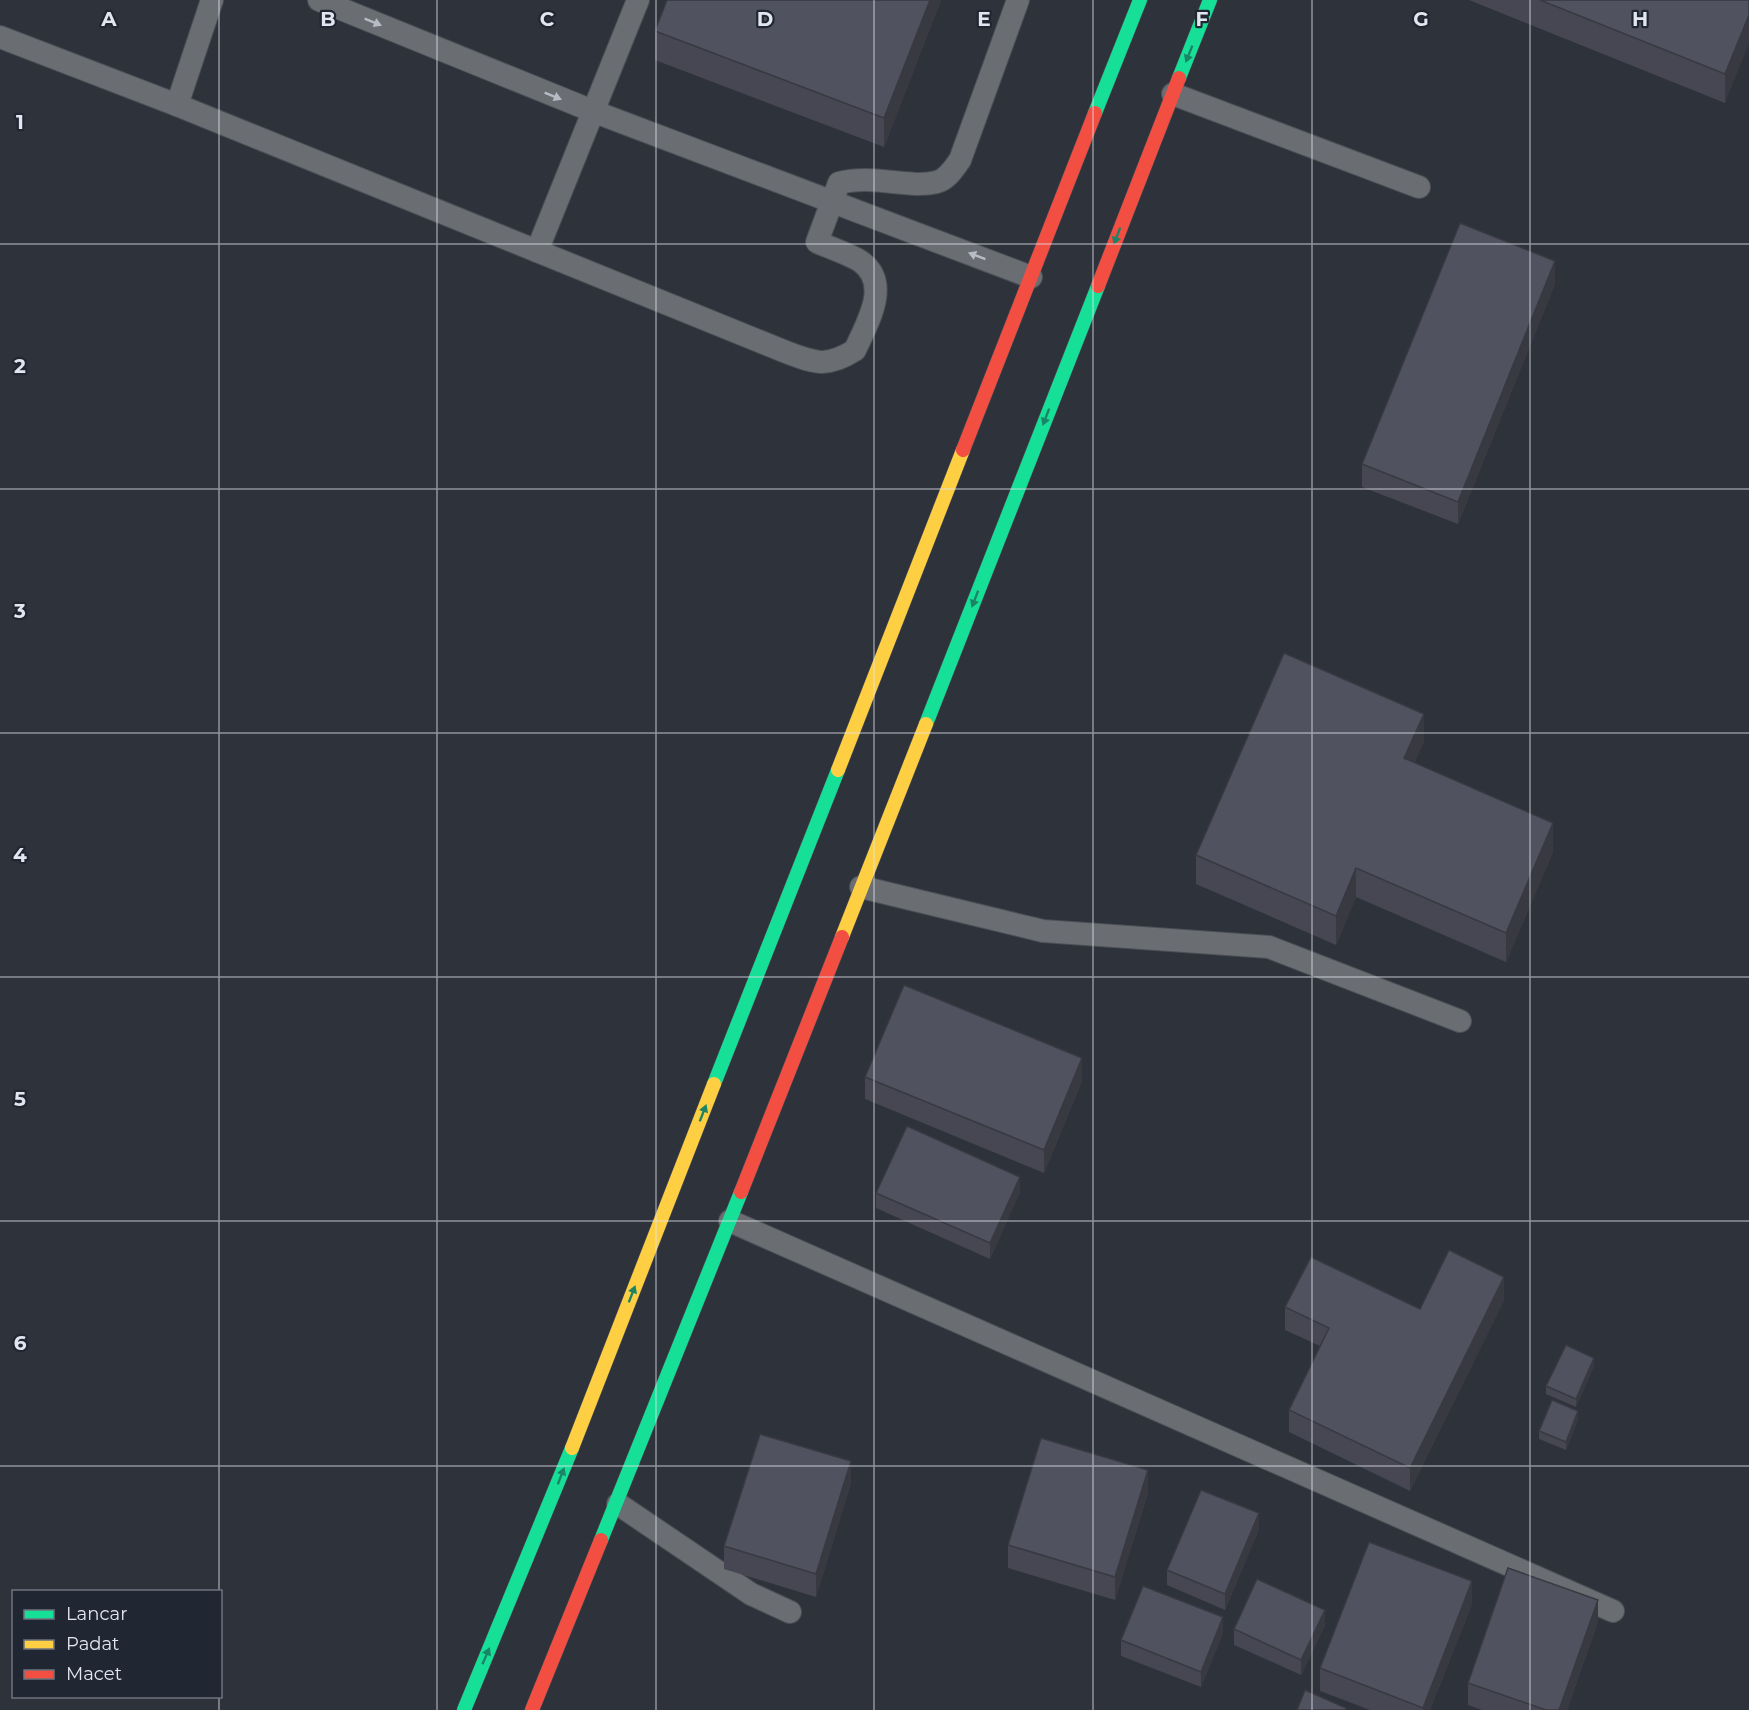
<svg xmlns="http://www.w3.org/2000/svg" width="1749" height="1710" viewBox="0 0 1749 1710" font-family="Montserrat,sans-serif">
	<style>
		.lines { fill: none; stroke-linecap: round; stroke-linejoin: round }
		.lane-casing { stroke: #4c4f56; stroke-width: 24 }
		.fast-casing { stroke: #4c4f56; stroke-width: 15 }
		.slow-casing { stroke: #4c4f56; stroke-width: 15 }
		.jam-casing { stroke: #4c4f56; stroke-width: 15 }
		.lane { stroke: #6a6e73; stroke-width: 22 }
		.fast { stroke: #16e098; stroke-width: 14 }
		.slow { stroke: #ffcf43; stroke-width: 14 }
		.jam { stroke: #f24e42; stroke-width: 14 }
		.wall { fill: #464752 }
		.shaded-wall { fill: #393942 }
		.building { fill: #51525f; stroke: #393942; stroke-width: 1.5 }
		.oneway { fill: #b7bcc4 }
		.oneway2 { fill: #1b8466 }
		.grid { fill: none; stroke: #e1e6ef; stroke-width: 1.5; stroke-opacity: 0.55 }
		.grid-label { font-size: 20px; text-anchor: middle; font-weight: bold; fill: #e1e6ef; stroke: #202733; stroke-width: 4.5; stroke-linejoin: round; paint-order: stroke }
	</style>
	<rect width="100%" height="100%" fill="#2e323a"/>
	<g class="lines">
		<defs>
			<g id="lane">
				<polyline points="319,0 595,112 1031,277"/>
				<path d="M0,37L177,105L786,352C815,363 827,368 855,350C867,323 892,283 860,261C847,253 830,248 817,242L839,183C874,174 908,189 937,182C948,179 954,168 960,160L1018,0"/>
				<polyline points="1173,94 1419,187"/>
				<polyline points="177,105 212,0"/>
				<polyline points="537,251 638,0"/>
				<polyline points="861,887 1043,931 1269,947 1460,1021"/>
				<polyline points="730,1221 1613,1611"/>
				<polyline points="618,1504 751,1594 790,1612"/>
			</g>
			<g id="fast">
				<polyline points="1179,78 1210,0"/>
				<polyline points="1095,113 1140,0"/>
				<polyline points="926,724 1098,286"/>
				<polyline points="714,1084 838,770"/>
				<polyline points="601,1540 741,1192"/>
				<polyline points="464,1710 572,1448"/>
			</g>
			<g id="slow">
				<polyline points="838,770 963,450"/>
				<polyline points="842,937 926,724"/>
				<polyline points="572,1448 714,1084"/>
			</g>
			<g id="jam">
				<polyline points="1098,286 1179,78"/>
				<polyline points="963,450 1095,113"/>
				<polyline points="741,1192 842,937"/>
				<polyline points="532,1710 601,1540"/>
			</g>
		</defs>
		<use href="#lane" class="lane-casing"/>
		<use href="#fast" class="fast-casing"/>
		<use href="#slow" class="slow-casing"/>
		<use href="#jam" class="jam-casing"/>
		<use href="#lane" class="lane"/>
		<use href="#fast" class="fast"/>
		<use href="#slow" class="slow"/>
		<use href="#jam" class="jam"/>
	</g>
	<g class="wall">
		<polygon points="667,0 941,0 884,147 655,60 655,31"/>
		<polygon points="1469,0 1749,0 1725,103"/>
		<polygon points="1555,284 1458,524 1362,487 1362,464"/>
		<polygon points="1424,742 1414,763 1553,852 1506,962 1356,897 1336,945 1196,884 1196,855"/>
		<polygon points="865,1077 1082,1081 1044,1173 865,1099"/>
		<polygon points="1020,1192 990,1259 876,1208 876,1193"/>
		<polygon points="1504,1300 1410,1491 1289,1432 1289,1410 1320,1346 1285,1330 1285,1307 1420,1309"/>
		<polygon points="1594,1366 1576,1407 1546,1394 1546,1386"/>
		<polygon points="1578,1419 1566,1450 1539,1439 1539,1431"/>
		<polygon points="851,1483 816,1597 724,1569 724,1546"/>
		<polygon points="1148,1493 1115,1600 1008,1568 1008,1545"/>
		<polygon points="1259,1529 1225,1610 1167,1585 1167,1570"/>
		<polygon points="1472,1604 1430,1710 1370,1710 1320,1691 1320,1668"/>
		<polygon points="1598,1622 1567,1710 1482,1710 1468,1705 1468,1683"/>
		<polygon points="1325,1625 1301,1675 1234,1645 1234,1629"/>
		<polygon points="1223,1633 1201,1687 1121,1656 1121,1640"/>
	</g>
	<g class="shaded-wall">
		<polygon points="930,0 941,0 884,147 884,118"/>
		<polygon points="1749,15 1749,44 1725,103 1725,74"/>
		<polygon points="1555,261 1555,284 1458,524 1458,502"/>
		<polygon points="1424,714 1424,742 1404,787 1404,758"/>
		<polygon points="1553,823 1553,852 1506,962 1506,933"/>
		<polygon points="1356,868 1356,897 1336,945 1336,916"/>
		<polygon points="1082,1058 1082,1081 1044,1173 1044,1150"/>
		<polygon points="1020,1177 1020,1192 990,1259 990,1243"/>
		<polygon points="1504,1277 1504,1300 1410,1491 1410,1468"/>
		<polygon points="1594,1358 1594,1366 1576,1407 1576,1399"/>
		<polygon points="1578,1411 1578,1419 1566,1450 1566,1442"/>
		<polygon points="851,1461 851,1483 816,1597 816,1574"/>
		<polygon points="1148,1470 1148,1493 1115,1600 1115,1577"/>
		<polygon points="1259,1513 1259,1529 1225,1610 1225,1594"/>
		<polygon points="1472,1581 1472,1604 1430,1710 1423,1710 1423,1708"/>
		<polygon points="1598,1600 1598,1622 1567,1710 1559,1710"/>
		<polygon points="1325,1610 1325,1625 1301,1675 1301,1660"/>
		<polygon points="1223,1617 1223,1633 1201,1687 1201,1672"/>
	</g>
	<g class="building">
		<polygon points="667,0 930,0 884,118 655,31"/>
		<polygon points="1540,0 1749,0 1749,15 1725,74"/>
		<polygon points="1460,223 1555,261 1458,502 1362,464"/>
		<polygon points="1284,653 1424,714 1404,758 1553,823 1506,933 1356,868 1336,916 1196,855"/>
		<polygon points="904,985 1082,1058 1044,1150 865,1077"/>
		<polygon points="907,1126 1020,1177 990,1243 876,1193"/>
		<polygon points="1449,1250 1504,1277 1410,1468 1289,1410 1329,1328 1285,1307 1311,1257 1420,1309"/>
		<polygon points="1566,1345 1594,1358 1576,1399 1546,1386"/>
		<polygon points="1552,1400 1578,1411 1566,1442 1539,1431"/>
		<polygon points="760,1434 851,1461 816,1574 724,1546"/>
		<polygon points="1041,1438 1148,1470 1115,1577 1008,1545"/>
		<polygon points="1201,1490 1259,1513 1225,1594 1167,1570"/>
		<polygon points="1369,1542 1472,1581 1423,1708 1320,1668"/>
		<polygon points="1508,1568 1598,1600 1559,1710 1546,1710 1468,1683"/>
		<polygon points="1257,1579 1325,1610 1301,1660 1234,1629"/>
		<polygon points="1143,1586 1223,1617 1201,1672 1121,1640"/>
		<polygon points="1305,1690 1346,1708 1345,1710 1297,1710"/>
	</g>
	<defs><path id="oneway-solid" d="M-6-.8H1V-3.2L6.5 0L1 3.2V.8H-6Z" transform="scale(1.5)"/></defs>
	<g class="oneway">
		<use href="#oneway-solid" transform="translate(373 22) rotate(22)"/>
		<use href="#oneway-solid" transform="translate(553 96) rotate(22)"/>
		<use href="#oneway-solid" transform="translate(977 256) rotate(-159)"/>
	</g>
	<g class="oneway2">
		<use href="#oneway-solid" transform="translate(1189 54) rotate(112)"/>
		<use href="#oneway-solid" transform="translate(1117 236) rotate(111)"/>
		<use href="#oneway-solid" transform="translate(1046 417) rotate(111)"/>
		<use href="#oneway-solid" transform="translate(975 599) rotate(111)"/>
		<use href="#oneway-solid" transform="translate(703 1113) rotate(-69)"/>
		<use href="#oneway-solid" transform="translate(632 1294) rotate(-69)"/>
		<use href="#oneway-solid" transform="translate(561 1476) rotate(-69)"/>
		<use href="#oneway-solid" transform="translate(486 1656) rotate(-67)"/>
	</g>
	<path class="grid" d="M219,0V1592M437,0V1710M656,0V1710M874,0V1710M1093,0V1710M1312,0V1710M1530,0V1710M0,244H1749M0,489H1749M0,733H1749M0,977H1749M0,1221H1749M0,1466H1749M219,1696V1710"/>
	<g class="grid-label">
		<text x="109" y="26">A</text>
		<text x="328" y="26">B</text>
		<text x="547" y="26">C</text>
		<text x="765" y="26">D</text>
		<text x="984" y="26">E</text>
		<text x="1202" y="26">F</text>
		<text x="1421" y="26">G</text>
		<text x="1640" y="26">H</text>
		<text x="20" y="129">1</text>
		<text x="20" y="373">2</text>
		<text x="20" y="618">3</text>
		<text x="20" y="862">4</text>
		<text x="20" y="1106">5</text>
		<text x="20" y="1350">6</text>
	</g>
	<rect x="12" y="1590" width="210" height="108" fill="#202733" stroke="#6d737e" stroke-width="1.5"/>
	<rect x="24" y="1610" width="30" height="9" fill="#16e098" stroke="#6d737e" stroke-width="1.5"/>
	<text x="66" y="1620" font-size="18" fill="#e1e6ef">Lancar</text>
	<rect x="24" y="1640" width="30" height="9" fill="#ffcf43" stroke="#6d737e" stroke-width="1.5"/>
	<text x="66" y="1650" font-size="18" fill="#e1e6ef">Padat</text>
	<rect x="24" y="1670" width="30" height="9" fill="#f24e42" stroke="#6d737e" stroke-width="1.5"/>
	<text x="66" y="1680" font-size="18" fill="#e1e6ef">Macet</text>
</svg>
